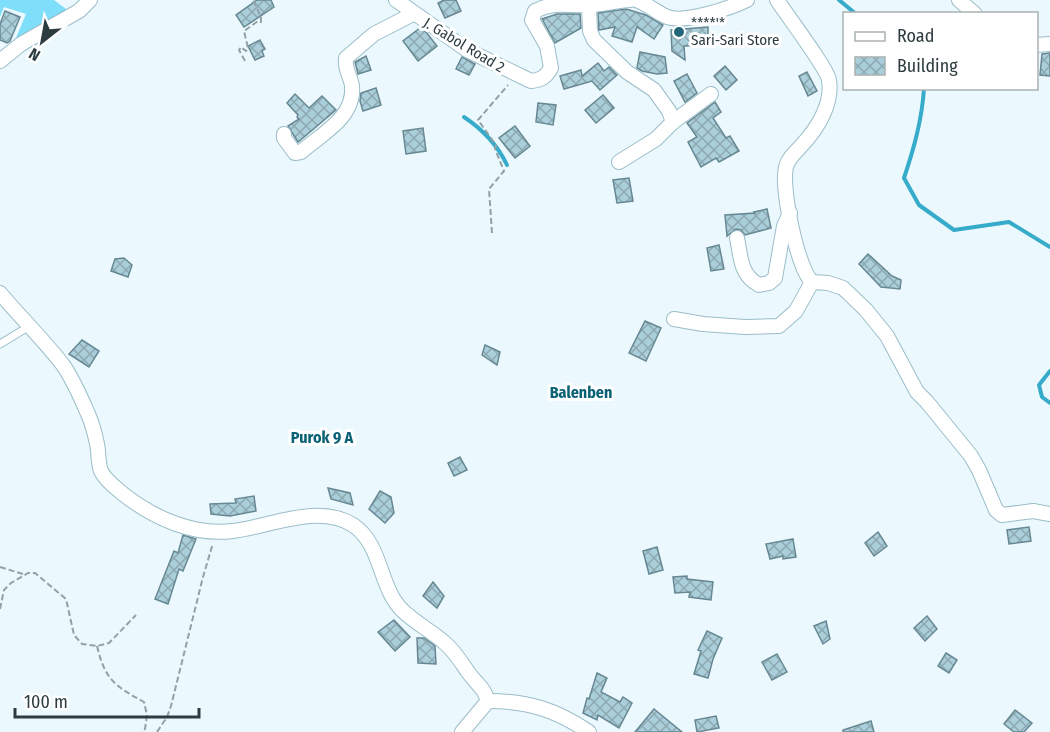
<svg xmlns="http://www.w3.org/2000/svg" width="1050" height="732" viewBox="0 0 1050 732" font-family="'Fira Sans Condensed',sans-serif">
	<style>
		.green { fill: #7fdefa }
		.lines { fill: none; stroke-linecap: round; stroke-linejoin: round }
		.stream { stroke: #37abca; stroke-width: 4 }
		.building { fill: url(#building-cross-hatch); stroke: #678893; stroke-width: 1.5 }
		.service-casing { stroke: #9abdc8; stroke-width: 9 }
		.minor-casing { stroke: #9abdc8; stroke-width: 16 }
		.path { stroke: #92a1a5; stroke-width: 2; stroke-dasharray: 6 3; stroke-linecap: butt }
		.service { stroke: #fff; stroke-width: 7 }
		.minor { stroke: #fff; stroke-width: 14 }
		.poi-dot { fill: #24677a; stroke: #fff; stroke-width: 2 }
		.labels { text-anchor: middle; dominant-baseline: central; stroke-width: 6; stroke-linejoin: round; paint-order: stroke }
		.poi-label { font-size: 15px; fill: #2d3c40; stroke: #fff; text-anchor: start }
		.street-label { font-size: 15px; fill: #2d3c40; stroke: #fff }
		.neighbourhood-label { font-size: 16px; font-weight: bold; fill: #096175; stroke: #fff }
	</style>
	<defs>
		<pattern id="building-cross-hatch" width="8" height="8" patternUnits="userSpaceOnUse" patternTransform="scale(1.5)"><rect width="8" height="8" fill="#abcfda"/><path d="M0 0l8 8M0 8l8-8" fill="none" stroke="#8ca9b2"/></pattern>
	</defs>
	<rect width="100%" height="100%" fill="#ebf9fe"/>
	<polygon class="green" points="0,0 54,0 70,12 13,45 26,14 4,7 0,17"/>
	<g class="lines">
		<g class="stream">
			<polyline points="839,0 856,14"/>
			<path d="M924,88C922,120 914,148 904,178L919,205L954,230L1009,222L1050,247"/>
			<path d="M464,117C482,129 498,146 507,165"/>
			<polyline points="1050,371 1039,385 1042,397 1050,403"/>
		</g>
	</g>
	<g class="building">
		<polygon points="257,0 271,0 274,7 244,27 236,15"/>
		<polygon points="444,0 456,0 461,11 445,18 438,3"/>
		<polygon points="626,9 646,15 663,25 654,39 637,27 632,42 612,36 615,27 599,30 598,13"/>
		<polygon points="5,11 20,17 10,41 7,43 0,40 0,24"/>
		<polygon points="557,14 580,14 581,28 555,43 542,19"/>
		<polygon points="708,27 708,45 684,46 685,60 672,51 671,30"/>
		<polygon points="420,28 426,32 437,46 418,61 403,41"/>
		<polygon points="260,40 265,49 262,51 264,56 255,60 248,46"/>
		<polygon points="640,52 665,57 667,73 657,74 642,71 637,68"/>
		<polygon points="1050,53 1050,76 1040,75 1042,54"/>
		<polygon points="366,56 371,70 358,74 355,62"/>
		<polygon points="462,57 475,64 469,75 456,69"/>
		<polygon points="598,63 604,71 609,67 617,75 600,90 592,81 564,89 560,76 581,70 582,76"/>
		<polygon points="725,66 737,80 726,90 714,76"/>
		<polygon points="807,72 817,91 808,96 799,76"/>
		<polygon points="687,74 697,93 685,102 674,81"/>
		<polygon points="376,88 381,105 363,111 360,101 361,93"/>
		<polygon points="295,94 309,108 322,96 336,110 298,142 288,126 299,119 297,117 298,115 287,103"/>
		<polygon points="603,95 614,108 596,123 585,110"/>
		<polygon points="715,102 721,112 713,118 726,138 730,136 739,151 719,162 716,158 701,167 688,142 697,137 687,123"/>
		<polygon points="538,103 556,105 553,125 536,122"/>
		<polygon points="515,126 530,146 515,158 499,138"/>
		<polygon points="423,128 426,151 406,154 403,131"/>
		<polygon points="629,178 633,201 617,203 613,180"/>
		<polygon points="767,209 771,228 745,235 741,230 736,229 727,236 725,215 755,213 754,212"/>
		<polygon points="719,245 724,269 711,271 707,248"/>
		<polygon points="868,254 892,276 901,280 900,289 881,287 859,264"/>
		<polygon points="124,258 132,265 128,277 111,271 115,259"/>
		<polygon points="645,321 661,328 646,361 629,353"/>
		<polygon points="82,340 99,351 89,367 69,354"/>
		<polygon points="485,345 500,352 497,365 482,355"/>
		<polygon points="460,457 467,470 454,476 448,463"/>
		<polygon points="328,488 350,493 353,505 331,499"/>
		<polygon points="380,491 391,497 394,513 385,523 369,509"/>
		<polygon points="254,496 256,511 230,516 211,514 210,504 236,503 235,499"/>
		<polygon points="1029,527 1031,541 1009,544 1007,530"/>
		<polygon points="878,532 887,546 874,556 865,543"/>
		<polygon points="183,535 196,539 183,571 179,569 168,604 155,599 174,551 178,553"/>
		<polygon points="793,539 796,557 783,559 783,556 770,559 766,544"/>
		<polygon points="657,547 663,570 649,574 643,551"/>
		<polygon points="687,576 687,579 713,582 711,600 689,597 690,592 675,593 673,577"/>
		<polygon points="433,582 444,596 437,608 423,596"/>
		<polygon points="927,616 937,629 925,641 914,628"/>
		<polygon points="394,620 410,637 395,651 378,632"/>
		<polygon points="826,621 830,639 823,644 814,626"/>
		<polygon points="707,631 722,638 713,659 708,678 694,674 701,651 698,650"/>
		<polygon points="417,638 424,638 435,646 436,664 418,663"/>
		<polygon points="946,653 957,660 949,673 938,666"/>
		<polygon points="777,654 787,672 772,680 762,662"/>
		<polygon points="597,673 607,678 601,692 620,702 623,697 632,703 619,728 598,715 597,720 583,713 587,698 589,699"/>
		<polygon points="654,709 682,732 635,732"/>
		<polygon points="1015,710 1032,723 1024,732 1014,732 1004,724"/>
		<polygon points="716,716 719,728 697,732 695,720"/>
		<polygon points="871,721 874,732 843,732 843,730"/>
	</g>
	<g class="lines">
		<defs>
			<polyline id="service" points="0,344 28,327"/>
			<g id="minor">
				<path d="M396,0L467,50L531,81C541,80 546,77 551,68L547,46L532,20L535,11C558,0 567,7 591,5C604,4 617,1 630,0"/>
				<path d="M636,0C647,4 655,11 665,16C683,25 730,8 747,0"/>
				<polyline points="959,0 975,14"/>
				<polyline points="589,6 590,31 594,40 627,72 654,90 669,111 673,122 656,139 619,162"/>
				<polyline points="1036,45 1050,44"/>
				<polyline points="0,61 21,44 79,11 90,0"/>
				<polyline points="673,122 711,94"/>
				<path d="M284,134V138L295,153L301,152C321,134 355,118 352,86C351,77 344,69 346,58L374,34L413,14"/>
				<path d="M737,238C741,257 740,275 759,285L769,283L775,278L784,226L790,213"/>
				<polyline points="812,282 828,283 843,288 866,310 887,336 917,392 927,402 971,456 979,470 996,510 1002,515 1033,511 1050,514"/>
				<path d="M0,293C20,317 44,340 63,365C73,379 81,398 88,414C92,423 95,434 97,444C99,453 98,464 101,471C105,480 116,488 123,494C154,518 193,536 233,531C269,527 318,503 353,525C382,544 379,587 402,610C415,623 432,631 446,644C455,652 461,662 468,672C477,685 483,686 488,701"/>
				<path d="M674,319L703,324L745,327L779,326L796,311L812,282C797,267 781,188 786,167C788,158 796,152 802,145C817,129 833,104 829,80C827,68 786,14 777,0"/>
				<path d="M488,701C529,701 556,710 589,732"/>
				<polyline points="462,732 488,701"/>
			</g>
		</defs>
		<use href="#service" class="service-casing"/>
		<use href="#minor" class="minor-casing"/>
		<g class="path">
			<polyline points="245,61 239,50 241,47 246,51 248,48 244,31 258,21 261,22 261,17 253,0"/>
			<polyline points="492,233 489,189 504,171 495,149 496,145 478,120 508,85"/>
			<polyline points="0,567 23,574"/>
			<polyline points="0,609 4,590 11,583 28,573 35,573 66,599 74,635 82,644 97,646 109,643 136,615"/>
			<path d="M97,646C105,680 115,686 144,702L147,715L145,729L142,732"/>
			<polyline points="157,732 167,717 171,706 203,577 213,543"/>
		</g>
		<use href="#service" class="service"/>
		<use href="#minor" class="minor"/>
	</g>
	<circle class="poi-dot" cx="679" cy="32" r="6"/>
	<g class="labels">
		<g class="poi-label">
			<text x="691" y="23">****'*<tspan x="691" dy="17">Sari-Sari Store</tspan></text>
		</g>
		<g class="street-label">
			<text transform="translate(464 45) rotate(31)">J. Gabol Road 2</text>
		</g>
		<g class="neighbourhood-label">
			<text x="581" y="392">Balenben</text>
			<text x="322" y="437">Purok 9 A</text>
		</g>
	</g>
	<rect x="843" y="12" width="195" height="78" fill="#ffffff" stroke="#abb1b3" stroke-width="1.5"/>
	<rect x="855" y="32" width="30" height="9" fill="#ffffff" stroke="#abb1b3" stroke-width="1.5"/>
	<text x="897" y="42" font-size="18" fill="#2d3c40">Road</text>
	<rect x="855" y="57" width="30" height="18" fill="url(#building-cross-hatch)" stroke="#abb1b3" stroke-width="1.5"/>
	<text x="897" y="72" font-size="18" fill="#2d3c40">Building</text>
	<g transform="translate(42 42) rotate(211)" stroke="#ffffff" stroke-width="4.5" paint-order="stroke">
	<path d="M0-4.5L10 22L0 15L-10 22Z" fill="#2d3c40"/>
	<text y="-9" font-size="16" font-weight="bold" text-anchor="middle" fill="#2d3c40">N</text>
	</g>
	<path d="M15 708v9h184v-9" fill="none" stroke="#2d3c40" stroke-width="3"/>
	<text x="24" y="708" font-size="18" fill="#2d3c40" stroke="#ffffff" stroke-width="4.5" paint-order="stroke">100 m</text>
</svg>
